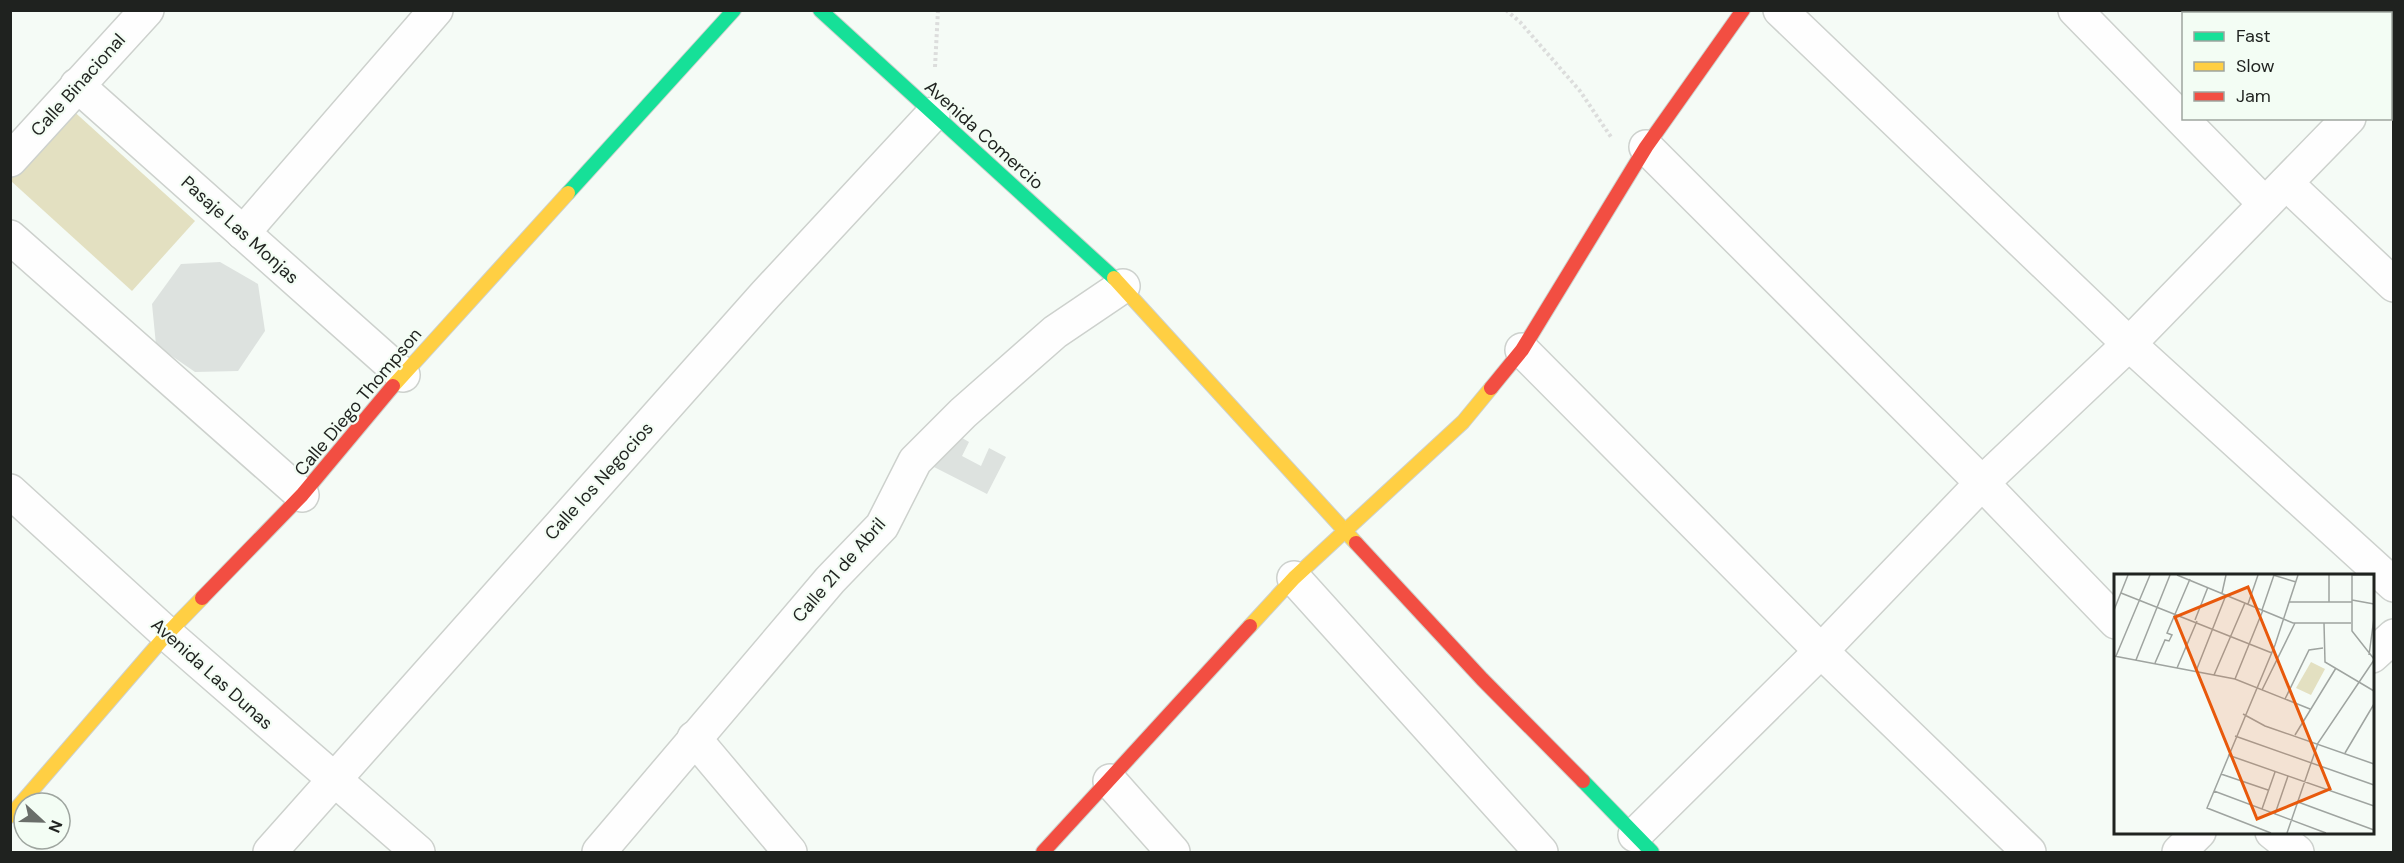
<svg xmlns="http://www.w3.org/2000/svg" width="2404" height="863" viewBox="0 0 2404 863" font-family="'DM Sans',sans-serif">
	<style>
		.green { fill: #e3e0c1 }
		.building { fill: #dde2df }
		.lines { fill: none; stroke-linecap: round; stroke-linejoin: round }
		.street-casing { stroke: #cdd1cd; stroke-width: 36 }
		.fast-casing { stroke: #cdd1cd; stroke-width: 16 }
		.slow-casing { stroke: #cdd1cd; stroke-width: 16 }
		.jam-casing { stroke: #cdd1cd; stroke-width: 16 }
		.path { stroke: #dcdddc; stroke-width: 4; stroke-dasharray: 3 3; stroke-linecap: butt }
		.street { stroke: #fefefe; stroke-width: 33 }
		.fast { stroke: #16e098; stroke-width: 14 }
		.slow { stroke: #ffcf43; stroke-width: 14 }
		.jam { stroke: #f24e42; stroke-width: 14 }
		.labels { text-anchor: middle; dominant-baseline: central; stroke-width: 4.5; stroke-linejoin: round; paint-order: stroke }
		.street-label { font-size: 18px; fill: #1f221f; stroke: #f3fdf4 }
		.inset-road { fill: none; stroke: #9fa4a0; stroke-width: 1.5 }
		.view { fill: #e8590c; fill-opacity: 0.15; stroke: #e8590c; stroke-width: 3 }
		.inset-edge { fill: none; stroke: #1f221f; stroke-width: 3 }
	</style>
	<rect width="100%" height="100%" fill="#f5fbf6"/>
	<polygon class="green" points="69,107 195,221 132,291 11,181 11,173"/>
	<g class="building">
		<polygon points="220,262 258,284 265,331 238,371 195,372 156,345 152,304 181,264"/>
		<polygon points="952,432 969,442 962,456 981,466 989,448 1006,457 987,494 934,467"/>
	</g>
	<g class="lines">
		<defs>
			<g id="street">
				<polyline points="1780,10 2129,344 2394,585"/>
				<polyline points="2075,10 2265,204"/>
				<polyline points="2390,75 2394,72"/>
				<polyline points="77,85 403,375"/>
				<polyline points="1646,147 1982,483 2116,622"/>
				<polyline points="10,160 147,10"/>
				<polyline points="2286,183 2394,285"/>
				<polyline points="243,233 436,10"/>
				<polyline points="10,237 302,495"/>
				<polyline points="1522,350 1821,651 2029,852"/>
				<polyline points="10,491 167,634 418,852"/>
				<polyline points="1294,578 1541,852"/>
				<polyline points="2372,656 2394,636"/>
				<polyline points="694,738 790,852"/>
				<polyline points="1110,781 1173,852"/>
				<polyline points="2272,832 2297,852"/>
				<polyline points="1635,835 1821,651 1982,483 2129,344 2349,118"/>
				<polyline points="270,852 765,295 933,114"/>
				<polyline points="599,852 830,580 882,526 915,461 963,413 1055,332 1123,286"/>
				<polyline points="2179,852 2199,832"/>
			</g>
			<g id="fast">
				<polyline points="820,10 1114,278"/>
				<polyline points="568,193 734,10"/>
				<polyline points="1583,781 1652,852"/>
			</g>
			<g id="slow">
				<polyline points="1114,278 1356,543"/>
				<polyline points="393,386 568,193"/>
				<polyline points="1250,626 1294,578 1463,422 1491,388"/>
				<polyline points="10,816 167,634 202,598"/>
			</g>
			<g id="jam">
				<polyline points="1491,388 1522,350 1646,147 1743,10"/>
				<polyline points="1356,543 1482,679 1583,781"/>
				<polyline points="202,598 302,495 393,386"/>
				<polyline points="1043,852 1250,626"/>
			</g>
		</defs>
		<use href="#street" class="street-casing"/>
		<use href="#fast" class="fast-casing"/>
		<use href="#slow" class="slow-casing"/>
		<use href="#jam" class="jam-casing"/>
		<g class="path">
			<polyline points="1506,10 1520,22 1580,91 1611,137"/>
			<polyline points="935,67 938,10"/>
		</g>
		<use href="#street" class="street"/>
		<use href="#fast" class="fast"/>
		<use href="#slow" class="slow"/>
		<use href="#jam" class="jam"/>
	</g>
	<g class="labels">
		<g class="street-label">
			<text transform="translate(78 85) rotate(-48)">Calle Binacional</text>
			<text transform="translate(984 135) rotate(42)">Avenida Comercio</text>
			<text transform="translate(240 230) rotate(42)">Pasaje Las Monjas</text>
			<text transform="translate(358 402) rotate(-50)">Calle Diego Thompson</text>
			<text transform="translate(599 481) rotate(-48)">Calle los Negocios</text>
			<text transform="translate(839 570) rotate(-49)">Calle 21 de Abril</text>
			<text transform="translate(212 674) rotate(42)">Avenida Las Dunas</text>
		</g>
	</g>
	<g transform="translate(2114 574)">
		<rect width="260" height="260" fill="#f5fbf6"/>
		<path d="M197,88L211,95L197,121L182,114Z" fill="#e3e0c1"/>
		<path class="inset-road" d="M63,1L179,49H237M159,1L182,8M215,1V28M238,1V57L260,85M238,1H260M7,19L158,79M108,19L112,1M238,26L260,30M175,28H238M134,30L144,1M0,36L14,1M148,36L160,1M81,46L94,13M210,49L211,88L260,117M255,81L260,44M0,82L121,105L196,135M2,82L36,1M22,86L56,1M41,89L51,66L55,67L58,61L53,59L76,5M63,94L83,47M82,97L112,21M100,101L131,29M121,105L149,36M148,116L181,49M171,125L195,76L209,74M129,140L151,152L260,190M181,161L222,94M121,162L260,211M231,179L260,130M114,181L260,232M107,200L154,216M100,217L212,259M184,228L260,256M148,235L161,198M161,240L174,202M157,259L93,234L161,71L184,1M173,259L204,169L260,86"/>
		<path class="view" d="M134,13L216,215L143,245L61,43Z"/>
		<rect width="260" height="260" class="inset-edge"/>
	</g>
	<rect width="2404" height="863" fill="none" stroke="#1f221f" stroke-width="24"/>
	<rect x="2182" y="12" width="210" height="108" fill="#f3fdf4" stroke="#9ea59f" stroke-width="1.5"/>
	<rect x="2194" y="32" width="30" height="9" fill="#16e098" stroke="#9ea59f" stroke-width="1.5"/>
	<text x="2236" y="42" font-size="18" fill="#1f221f">Fast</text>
	<rect x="2194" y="62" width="30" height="9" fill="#ffcf43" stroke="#9ea59f" stroke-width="1.5"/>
	<text x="2236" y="72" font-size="18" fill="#1f221f">Slow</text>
	<rect x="2194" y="92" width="30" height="9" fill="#f24e42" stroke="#9ea59f" stroke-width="1.5"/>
	<text x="2236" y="102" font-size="18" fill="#1f221f">Jam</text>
	<g transform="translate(42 821) rotate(112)"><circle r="28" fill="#f3fdf4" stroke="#9ea59f" stroke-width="1.5"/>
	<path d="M0-4.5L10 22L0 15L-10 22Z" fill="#6a6e6a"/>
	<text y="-9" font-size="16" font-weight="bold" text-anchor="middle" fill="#1f221f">N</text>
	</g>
</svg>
